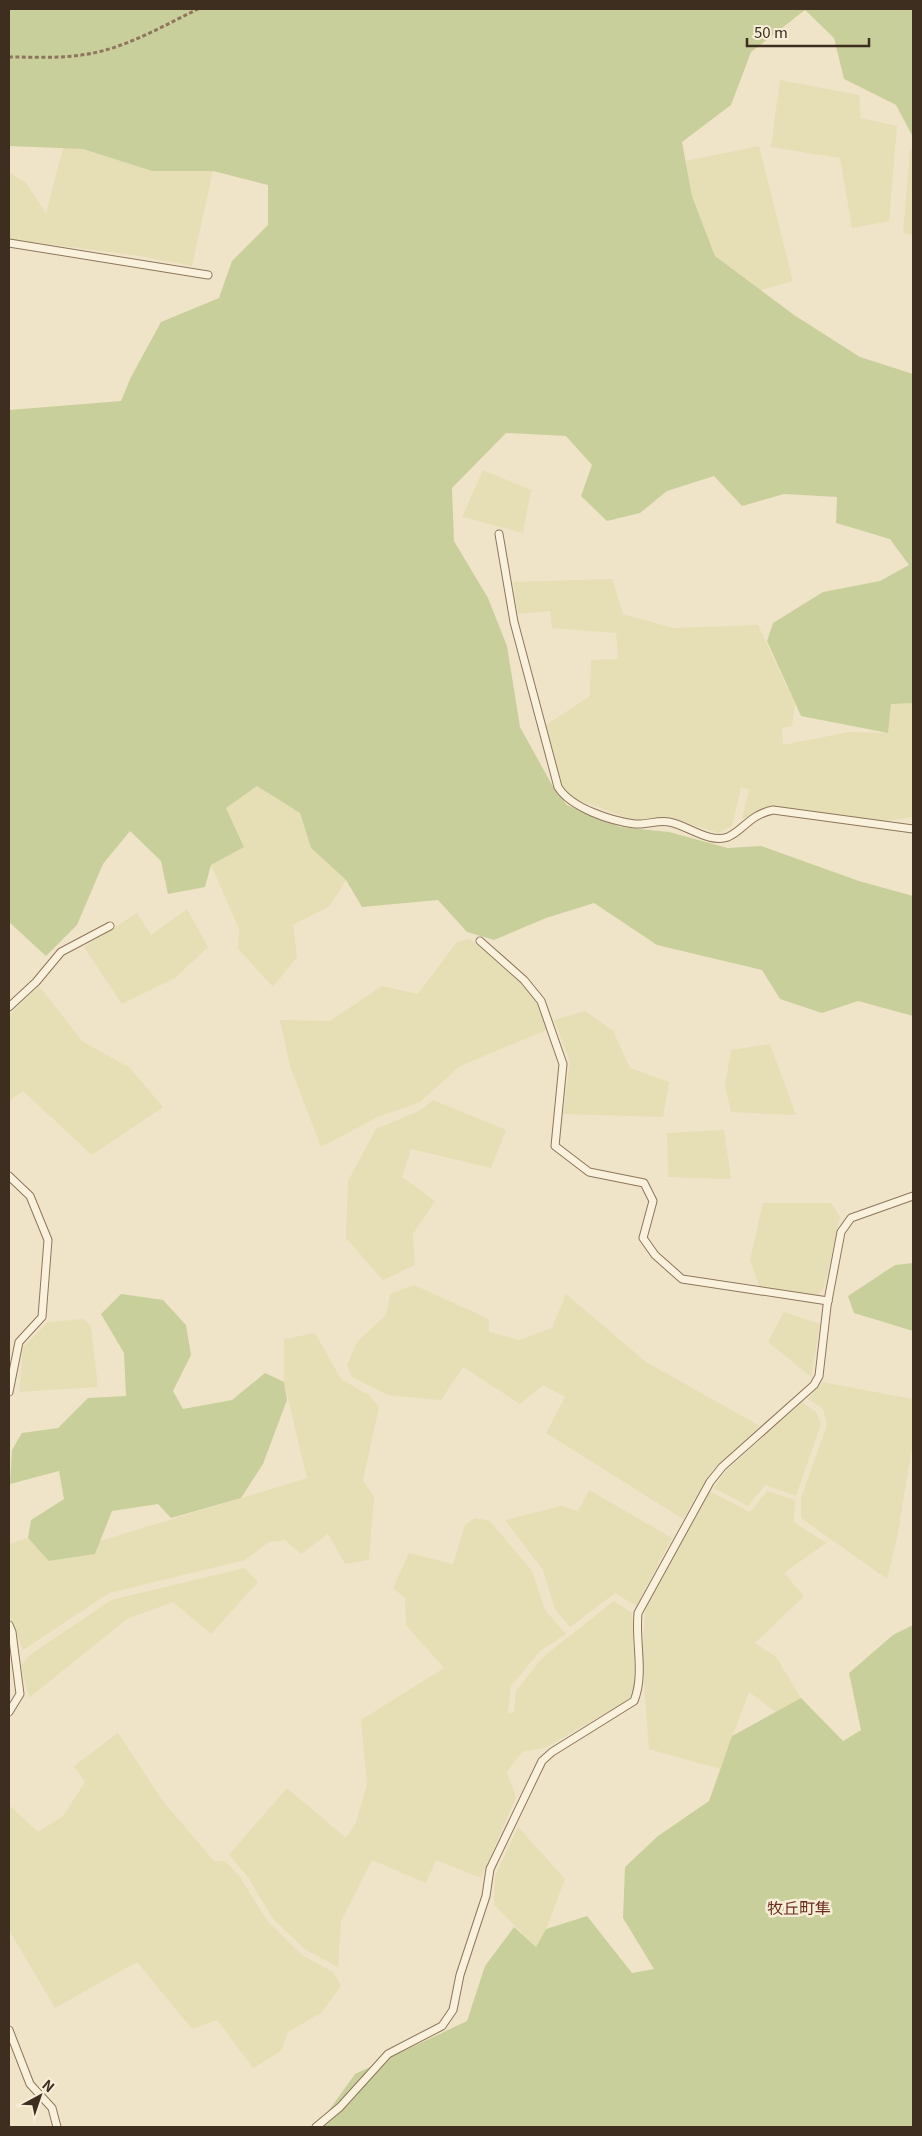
<svg xmlns="http://www.w3.org/2000/svg" width="922" height="2136" viewBox="0 0 922 2136" font-family="Georgia,'Noto Sans JP',serif">
	<style>
		.farmland { fill: #e6deb5 }
		.green { fill: #c9cf9b }
		.lines { fill: none; stroke-linecap: round; stroke-linejoin: round }
		.lane-casing { stroke: #8d765c; stroke-width: 9 }
		.path { stroke: #8d765c; stroke-width: 3; stroke-dasharray: 4 2.5; stroke-linecap: butt }
		.lane { stroke: #faf1dc; stroke-width: 7 }
		.labels { text-anchor: middle; dominant-baseline: central; stroke-width: 5; stroke-linejoin: round; paint-order: stroke }
		.quarter-label { font-size: 16px; fill: #6b2e1e; stroke: #f7eed8 }
	</style>
	<rect width="100%" height="100%" fill="#f0e4c8"/>
	<g class="farmland">
		<polygon points="780,80 859,95 861,118 897,126 889,221 852,228 840,158 771,147"/>
		<polygon points="759,146 793,281 761,290 715,256 692,196 686,161"/>
		<polygon points="63,148 83,149 152,171 213,171 192,266 140,256 9,239 9,172 27,184 46,214"/>
		<polygon points="910,149 913,149 913,235 903,233"/>
		<polygon points="483,470 531,490 523,533 462,517"/>
		<polygon points="612,579 623,614 674,628 758,625 795,704 792,726 782,728 783,745 849,732 888,733 891,703 913,703 913,817 887,821 771,807 742,819 749,789 741,788 732,826 719,833 673,819 636,821 575,799 562,786 546,725 590,696 591,660 618,659 616,633 552,628 550,611 518,614 513,582"/>
		<polygon points="257,786 300,813 311,848 346,880 329,907 293,925 297,957 273,987 238,949 239,929 211,865 244,847 226,808"/>
		<polygon points="187,909 208,947 175,978 122,1004 84,947 137,913 151,935"/>
		<polygon points="470,939 533,993 549,1029 460,1066 420,1102 378,1117 321,1147 290,1066 280,1020 330,1021 382,986 418,994 457,942"/>
		<polygon points="39,986 82,1041 130,1068 163,1107 92,1155 23,1091 9,1101 9,1015"/>
		<polygon points="585,1011 613,1031 630,1068 669,1082 663,1117 563,1114 570,1062 554,1020"/>
		<polygon points="770,1044 796,1115 731,1112 725,1086 731,1050"/>
		<polygon points="433,1100 506,1130 491,1168 411,1149 402,1177 435,1201 413,1234 415,1265 383,1280 346,1238 348,1181 376,1129 421,1110"/>
		<polygon points="724,1130 731,1179 668,1177 667,1133"/>
		<polygon points="763,1203 831,1203 840,1217 824,1288 816,1297 760,1288 750,1260"/>
		<polygon points="414,1285 489,1319 489,1332 519,1340 552,1328 566,1294 646,1362 760,1426 712,1470 683,1519 546,1433 565,1397 543,1385 520,1404 463,1367 441,1400 388,1395 352,1377 347,1365 357,1342 386,1315 390,1294"/>
		<polygon points="784,1312 820,1324 811,1377 768,1342"/>
		<polygon points="84,1319 91,1327 98,1387 19,1392 23,1347 48,1322"/>
		<polygon points="315,1333 341,1379 370,1396 379,1407 363,1480 374,1497 369,1560 345,1564 328,1534 301,1554 285,1540 269,1542 245,1560 109,1593 23,1650 9,1614 9,1544 28,1538 50,1561 95,1554 100,1541 307,1478 284,1382 284,1339"/>
		<polygon points="822,1382 913,1399 913,1442 897,1538 887,1579 801,1518 801,1498 827,1425 823,1409 808,1399"/>
		<polygon points="802,1402 816,1412 821,1424 796,1496 765,1485 748,1506 714,1488 725,1472"/>
		<polygon points="589,1490 672,1538 636,1606 615,1593 570,1627 555,1609 543,1570 505,1520 561,1506 578,1511"/>
		<polygon points="709,1491 750,1512 767,1491 795,1500 794,1522 826,1543 784,1573 804,1596 755,1643 776,1657 801,1698 776,1712 749,1692 720,1769 649,1749 642,1658 645,1609"/>
		<polygon points="475,1518 490,1521 532,1571 545,1610 566,1634 540,1651 511,1686 508,1713 514,1712 516,1691 543,1657 614,1601 632,1613 635,1687 628,1700 545,1748 522,1752 507,1772 516,1797 481,1878 436,1860 426,1883 372,1860 341,1921 338,1967 306,1950 273,1919 248,1877 229,1855 287,1788 346,1838 356,1823 367,1784 361,1720 444,1668 406,1625 405,1598 393,1588 409,1553 453,1564 465,1525"/>
		<polygon points="245,1568 258,1582 211,1634 173,1602 127,1619 29,1698 21,1666 30,1655 111,1600"/>
		<polygon points="118,1733 162,1800 214,1861 225,1861 240,1877 268,1922 302,1955 333,1972 341,1986 322,2012 288,2032 281,2051 253,2068 217,2020 192,2029 137,1962 55,2008 9,1930 9,1805 38,1832 63,1816 85,1782 74,1766"/>
		<polygon points="518,1827 565,1879 546,1929 536,1947 494,1905 495,1876"/>
	</g>
	<g class="green">
		<polygon points="9,9 913,9 913,137 896,105 844,79 834,38 805,10 751,52 731,105 682,142 692,196 715,256 794,315 860,357 913,374 913,703 891,704 888,733 801,716 767,641 773,623 823,592 880,581 909,565 890,539 836,523 837,497 784,494 742,506 714,476 667,491 640,513 607,521 581,496 592,465 566,436 506,433 452,488 454,541 488,598 507,646 520,727 552,785 567,805 620,827 669,832 728,848 761,846 859,881 913,896 913,1016 858,1001 822,1013 780,999 762,970 657,945 594,903 546,918 494,940 467,932 438,900 362,907 346,880 311,848 300,813 257,786 226,808 244,847 211,865 205,887 168,894 161,861 130,831 103,864 77,925 46,956 9,922 9,410 121,401 131,377 161,322 219,298 232,261 268,225 268,185 213,171 152,171 83,149 9,146"/>
		<polygon points="913,1263 913,1331 854,1313 848,1296 895,1265"/>
		<polygon points="121,1294 163,1300 186,1325 191,1355 173,1391 183,1409 232,1400 265,1373 284,1382 287,1400 263,1464 241,1498 171,1518 158,1504 112,1511 95,1554 49,1561 28,1538 31,1520 64,1499 59,1471 10,1484 12,1450 22,1433 58,1428 88,1398 126,1396 124,1353 101,1314"/>
		<polygon points="913,1625 913,2127 317,2127 355,2074 467,2021 485,1966 514,1927 536,1947 546,1929 587,1916 632,1973 654,1969 623,1918 625,1867 658,1836 709,1801 732,1736 801,1698 843,1741 861,1730 849,1673 893,1635"/>
	</g>
	<g class="lines">
		<defs>
			<g id="lane">
				<polyline points="9,243 208,275"/>
				<path d="M499,534L514,622L558,787C571,808 611,821 635,824C646,825 658,820 669,822C687,825 709,844 728,837C744,830 749,815 773,810L913,829"/>
				<polyline points="480,941 524,980 541,1001 563,1064 555,1146 589,1172 644,1183 653,1201 643,1238 655,1255 682,1279 828,1301"/>
				<polyline points="9,1007 36,982 61,952 110,926"/>
				<polyline points="9,1176 30,1196 48,1240 42,1317 19,1342 9,1392"/>
				<polyline points="9,1625 12,1632 20,1694 9,1712"/>
				<polyline points="9,2030 30,2084 52,2108 57,2127"/>
				<path d="M316,2127L340,2107L388,2054L442,2026L453,2010L460,1975L486,1896L490,1869L542,1761L552,1752L634,1701C645,1674 635,1642 638,1613L710,1482L722,1467L814,1385L819,1376L827,1306L841,1232L851,1218L913,1196"/>
			</g>
		</defs>
		<use href="#lane" class="lane-casing"/>
		<path class="path" d="M9,57C36,57 65,59 93,53C129,46 165,25 198,9"/>
		<use href="#lane" class="lane"/>
	</g>
	<g class="labels">
		<g class="quarter-label">
			<text x="799" y="1907">牧丘町隼</text>
		</g>
	</g>
	<rect width="922" height="2136" fill="none" stroke="#3d2e20" stroke-width="20"/>
	<g transform="translate(40 2096) rotate(40)" stroke="#f7eed8" stroke-width="4" paint-order="stroke">
	<path d="M0-4L9 19L0 12L-9 19Z" fill="#3d2e20"/>
	<text y="-8" font-size="14" font-weight="bold" text-anchor="middle" fill="#3d2e20">N</text>
	</g>
	<path d="M747 38v8h122v-8" fill="none" stroke="#3d2e20" stroke-width="2.5"/>
	<text x="754" y="38" font-size="15" fill="#3d2e20" stroke="#f7eed8" stroke-width="4" paint-order="stroke">50 m</text>
</svg>
